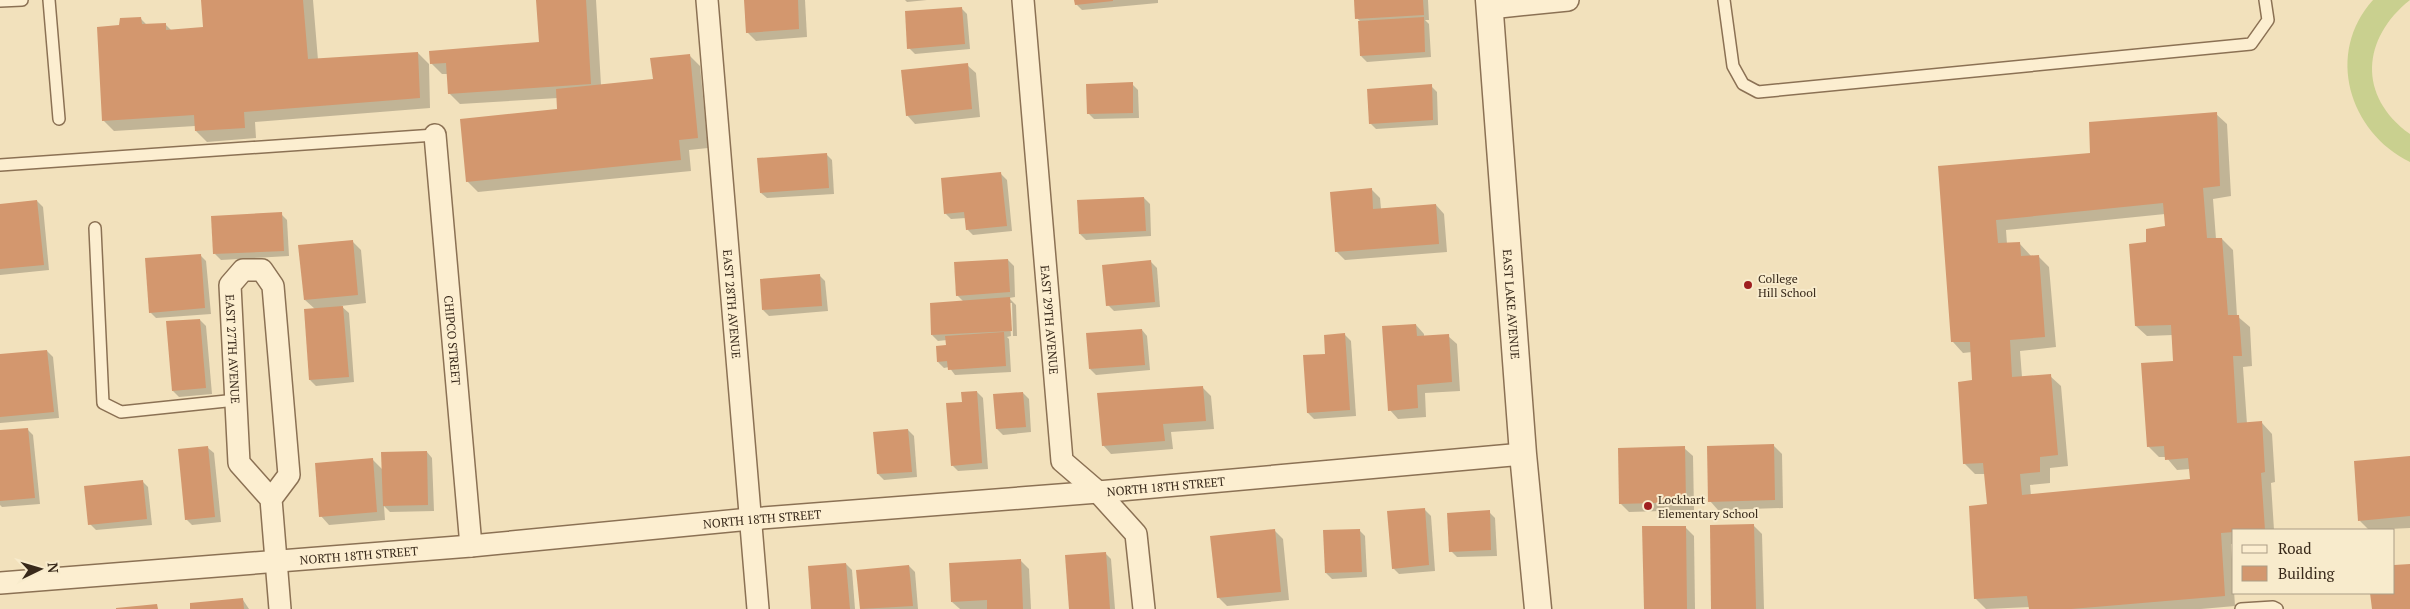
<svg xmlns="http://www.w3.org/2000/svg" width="2410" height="609" viewBox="0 0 2410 609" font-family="'PT Serif',serif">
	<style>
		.garden { fill: #c9d08f }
		.shadow { fill: #0003; fill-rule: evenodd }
		.building { fill: #d3976e; fill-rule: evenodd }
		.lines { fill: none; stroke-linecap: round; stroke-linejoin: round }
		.service-casing { stroke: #8b7154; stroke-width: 14 }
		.minor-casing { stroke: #8b7154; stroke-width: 24 }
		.tertiary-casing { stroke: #8b7154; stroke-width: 29 }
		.service { stroke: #fceed0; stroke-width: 11 }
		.minor { stroke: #fceed0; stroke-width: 21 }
		.tertiary { stroke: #fceed0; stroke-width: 26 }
		.poi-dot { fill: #9f1f20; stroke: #f8ebcc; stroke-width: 2 }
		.labels { text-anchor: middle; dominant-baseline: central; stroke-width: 4; stroke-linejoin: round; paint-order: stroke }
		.poi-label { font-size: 12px; fill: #38291a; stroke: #f8ebcc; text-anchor: start }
		.street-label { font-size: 12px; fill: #38291a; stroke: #f8ebcc }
	</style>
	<rect width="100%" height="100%" fill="#f2e1bc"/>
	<path class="garden" d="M2373,0H2410C2362,38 2357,96 2410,134V162C2349,132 2325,53 2373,0Z"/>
	<g class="shadow">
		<polygon points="203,0 313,0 318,60 418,53 429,64 430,108 255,122 256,138 207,142 196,131 195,126 114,131 103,120 141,19 147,25 165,24 172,31 204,28"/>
		<polygon points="537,0 596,0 601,85 654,80 690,56 700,66 708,148 689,150 691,171 478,192 467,181 559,111 558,98 460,104 449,93 448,74 442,74 431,63 540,43"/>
		<polygon points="745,0 805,0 807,37 756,41 747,32"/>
		<polygon points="905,0 927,0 907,2"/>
		<polygon points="1076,0 1158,0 1158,3 1082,10 1076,4"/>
		<polygon points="1355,0 1428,0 1429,20 1425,20 1429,24 1431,57 1367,62 1361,56 1360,21 1357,18"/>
		<polygon points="961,8 967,14 970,49 915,54 909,48"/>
		<polygon points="967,65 976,73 980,117 915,124 907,115"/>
		<polygon points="1132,84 1138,90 1139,118 1094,119 1088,113"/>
		<polygon points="1431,86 1437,92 1438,125 1376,129 1370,123"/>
		<path d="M2216,114L2227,124L2231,196L2213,199L2216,239H2222L2233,250L2237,316L2250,327L2252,366L2243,367L2247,424L2262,423L2272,434L2275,482L2271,483L2274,530H2234V544H2231L2235,606L2201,609H2030V607L1986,609L1975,598L1988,505L1985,474H1975L1964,463L1974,381L1972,352L1963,353L1953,342L1939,167L2091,154ZM2165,214L2166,227L2148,244L2136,326L2147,336L2173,335L2174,362L2148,446L2159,457H2166L2177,470L2190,469L2191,480L2031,496L2030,485L2050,483V468L2068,466L2061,386L2050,376L2022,377L2020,351L2056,347L2049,267L2038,256H2031L2019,243L2007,244L2006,230Z"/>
		<polygon points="826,154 832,160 834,194 767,198 761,193"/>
		<polygon points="1001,174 1007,180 1012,231 973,235 967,229 966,218 951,219 945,213"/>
		<polygon points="1372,190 1380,198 1381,209 1436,205 1444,214 1447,252 1345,260 1336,251"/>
		<polygon points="1144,198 1150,204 1151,236 1086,240 1080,234"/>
		<polygon points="37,201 43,207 49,270 0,275 0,205"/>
		<polygon points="281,214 287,220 289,256 221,260 215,254"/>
		<polygon points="352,241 361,250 366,303 341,306 349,313 354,382 316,386 310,380 315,309 305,300"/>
		<polygon points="200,255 206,261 211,314 156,318 150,312"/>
		<polygon points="1008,260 1014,266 1015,297 1009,298 1016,305 1017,336 1013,336 1012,303 1009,303 1011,336 1007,337 1009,339 1011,372 955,375 949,367 944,368 938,362 947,346 947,340 938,341 932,335 964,302 957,295"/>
		<polygon points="1151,262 1157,268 1160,307 1114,311 1108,305"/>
		<polygon points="819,275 825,281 828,311 769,316 763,310"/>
		<polygon points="200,320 206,326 212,394 179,397 173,391"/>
		<polygon points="1416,325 1424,334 1424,337 1448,336 1457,344 1460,391 1425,393 1426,417 1398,419 1390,410"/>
		<polygon points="1142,330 1147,336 1150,370 1096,375 1090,369"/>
		<polygon points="1345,335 1351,341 1356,416 1314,419 1308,413 1326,355"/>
		<polygon points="47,351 53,357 59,418 0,423 0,356"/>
		<polygon points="1202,387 1211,396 1214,429 1171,432 1173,449 1111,454 1103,445"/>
		<polygon points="977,392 983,398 988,469 958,471 952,465"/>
		<polygon points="1023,393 1029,399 1031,432 1003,435 997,429"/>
		<polygon points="27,429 33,435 40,504 2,507 0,505 0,431"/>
		<polygon points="908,430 914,436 917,477 884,480 878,474"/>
		<polygon points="1774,446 1782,454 1783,508 1718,510 1710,501"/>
		<polygon points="208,448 214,453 221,522 192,525 186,519"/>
		<polygon points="1684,448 1693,456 1694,510 1629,512 1620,503"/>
		<polygon points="427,452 432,458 434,511 390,512 384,506 385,520 329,525 321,516 372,459 383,470"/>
		<polygon points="2410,457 2410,528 2369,530 2360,521"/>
		<polygon points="142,481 148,487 152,525 96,530 90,524"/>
		<polygon points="1425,510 1431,516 1435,571 1399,574 1393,568"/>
		<polygon points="1489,512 1495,518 1497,556 1457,557 1451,551"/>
		<polygon points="1753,525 1762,534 1764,609 1713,609"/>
		<polygon points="1685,527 1694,536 1695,609 1645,609"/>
		<polygon points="1274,530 1283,539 1289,600 1227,606 1218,597"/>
		<polygon points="1359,530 1365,536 1367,577 1332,579 1326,573"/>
		<polygon points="1105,553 1111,559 1115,609 1071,609"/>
		<polygon points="1020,560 1029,569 1031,609 960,609 952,602"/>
		<polygon points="846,564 852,570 855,609 812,609"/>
		<polygon points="909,566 915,572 918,609 861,609 858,571"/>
		<polygon points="243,600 249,609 192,609"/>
	</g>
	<g class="building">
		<polygon points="201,0 303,0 308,59 418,52 420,98 244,112 245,128 195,131 194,115 102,121 97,27 119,25 120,18 141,17 142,24 166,23 166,30 203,27"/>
		<polygon points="536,0 586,0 591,84 448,94 446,63 430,64 429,51 539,42"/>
		<polygon points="744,0 798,0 799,29 746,33"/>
		<polygon points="1074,0 1113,0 1113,1 1075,5"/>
		<polygon points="1354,0 1423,0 1424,15 1355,19"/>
		<polygon points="962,7 965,44 907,49 905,11"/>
		<polygon points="1424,17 1425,52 1360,56 1358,21"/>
		<polygon points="690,54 698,138 679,140 681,160 466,182 460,119 557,109 556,89 653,79 650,58"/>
		<polygon points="968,63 972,109 906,116 901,70"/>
		<polygon points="1133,82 1133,113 1087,114 1086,84"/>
		<polygon points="1432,84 1433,120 1369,124 1367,89"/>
		<path d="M2217,112L2220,186L2203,188L2207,238H2222L2228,315H2239L2242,356H2233L2237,423L2262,421L2265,472L2261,473L2265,530H2234V532L2221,533L2225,596L2071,609H2029L2027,596L1974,599L1969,506L1987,504L1983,463L1963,464L1958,382L1972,380L1970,342H1951L1938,166L2090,153L2089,122ZM2163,203L2165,226L2146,229V242L2129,244L2135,326L2171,325L2173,361L2141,363L2147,447L2164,446L2165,460L2188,458L2190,479L2022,495L2020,474L2040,472V457L2058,455L2051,374L2012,377L2010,340L2045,337L2039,255L2021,256L2020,242L1998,243L1996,220Z"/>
		<polygon points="827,153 829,188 760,193 757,158"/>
		<polygon points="1001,172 1007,226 966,230 964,212 944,214 941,178"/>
		<polygon points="1372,188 1373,209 1436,204 1439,244 1335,252 1330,192"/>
		<polygon points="1144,197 1146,231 1079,234 1077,200"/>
		<polygon points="37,200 44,265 0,269 0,204"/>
		<polygon points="282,212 284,251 213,254 211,216"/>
		<polygon points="353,240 358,295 304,300 298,245"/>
		<polygon points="201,254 205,308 149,313 145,258"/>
		<polygon points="1008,259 1010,292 956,296 954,262"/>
		<polygon points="1151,260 1155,302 1106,306 1102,265"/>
		<polygon points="820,274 822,306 762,310 760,279"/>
		<polygon points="1010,297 1012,331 931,335 930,303"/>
		<polygon points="343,306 349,377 309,380 304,309"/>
		<polygon points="200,319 206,388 172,391 166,321"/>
		<polygon points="1416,324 1417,336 1449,334 1452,382 1417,385 1418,408 1388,411 1382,326"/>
		<polygon points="1142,329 1145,365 1089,369 1086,333"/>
		<polygon points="1004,332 1006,366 948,370 947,361 937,362 936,346 946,345 945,336"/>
		<polygon points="1345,333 1350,410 1307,413 1303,355 1325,354 1324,335"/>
		<polygon points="47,350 54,412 0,417 0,354"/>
		<polygon points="1203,386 1206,421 1163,424 1165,441 1102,446 1097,393"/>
		<polygon points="977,391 982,463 951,466 946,403 962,402 961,392"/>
		<polygon points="1023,392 1026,427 996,429 993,394"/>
		<polygon points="28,428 35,498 0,501 0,430"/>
		<polygon points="908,429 912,472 877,474 873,432"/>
		<polygon points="1774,444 1775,500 1708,502 1707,446"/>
		<polygon points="208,446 215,517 185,520 178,449"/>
		<polygon points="1685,446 1686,502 1619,504 1618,448"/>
		<polygon points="427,451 428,505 383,506 381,452"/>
		<polygon points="2410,456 2410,516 2358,521 2354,461"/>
		<polygon points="373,458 377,512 319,517 315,463"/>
		<polygon points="143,480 147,519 88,525 84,486"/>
		<polygon points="1425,508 1429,565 1392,569 1387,511"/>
		<polygon points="1490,510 1491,550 1449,552 1447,513"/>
		<polygon points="1754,524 1756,609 1711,609 1710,525"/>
		<polygon points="1642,526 1686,526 1687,609 1644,609"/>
		<polygon points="1275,529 1281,592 1217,598 1210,536"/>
		<polygon points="1360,529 1362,572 1325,573 1323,530"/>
		<polygon points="1106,552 1110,609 1069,609 1065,555"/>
		<polygon points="1021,559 1023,609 987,609 987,600 951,602 949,563"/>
		<polygon points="846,563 850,609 811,609 808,566"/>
		<polygon points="2410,564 2410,609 2372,609 2370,593 2394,593 2394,565"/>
		<polygon points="909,565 913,606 860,609 856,570"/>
		<polygon points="243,598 244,609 190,609 190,603"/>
		<polygon points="157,604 158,609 116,609 116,608"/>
	</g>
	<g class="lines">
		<defs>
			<g id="service">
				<polyline points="49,0 59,119"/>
				<polyline points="1724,0 1733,66 1743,84 1758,92 2251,44 2268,20 2265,0"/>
				<polyline points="0,1 22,0"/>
				<polyline points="0,165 435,135"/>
				<polyline points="95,228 103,403 121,412 236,400"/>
				<polyline points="2241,609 2273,607 2277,609"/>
			</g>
			<g id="minor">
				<path id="s1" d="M707,0L758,609"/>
				<path id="s2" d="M1023,0L1062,461L1098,492L1136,534L1144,609"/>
				<polyline points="1490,8 1568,0"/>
				<path id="s3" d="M435,135L471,546"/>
				<path id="s4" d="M271,499L289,475L273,286L262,270H243L230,285L239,463L271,499L280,609"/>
				<path id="s5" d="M0,583L471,546L750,519L1098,492L1523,454"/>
			</g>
			<g id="tertiary">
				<path id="s6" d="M1489,0L1523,454L1538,609"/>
			</g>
		</defs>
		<use href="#service" class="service-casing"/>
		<use href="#minor" class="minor-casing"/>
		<use href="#tertiary" class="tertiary-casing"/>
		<use href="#service" class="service"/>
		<use href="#minor" class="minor"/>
		<use href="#tertiary" class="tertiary"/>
	</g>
	<g class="poi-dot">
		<circle cx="1748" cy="285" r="5"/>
		<circle cx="1648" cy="506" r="5"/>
	</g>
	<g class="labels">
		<g class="poi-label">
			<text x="1758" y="278">College<tspan x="1758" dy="14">Hill School</tspan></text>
			<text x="1658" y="499">Lockhart<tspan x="1658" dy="14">Elementary School</tspan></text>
		</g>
		<g class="street-label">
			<text stroke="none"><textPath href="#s1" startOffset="305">EAST 28TH AVENUE</textPath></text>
			<text stroke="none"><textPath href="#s6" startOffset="305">EAST LAKE AVENUE</textPath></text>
			<text stroke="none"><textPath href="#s2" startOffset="321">EAST 29TH AVENUE</textPath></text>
			<text stroke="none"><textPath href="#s3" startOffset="206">CHIPCO STREET</textPath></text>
			<text stroke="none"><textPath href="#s4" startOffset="342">EAST 27TH AVENUE</textPath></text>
			<text stroke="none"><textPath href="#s5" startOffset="1170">NORTH 18TH STREET</textPath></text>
			<text stroke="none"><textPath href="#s5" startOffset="765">NORTH 18TH STREET</textPath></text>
			<text stroke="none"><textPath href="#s5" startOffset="360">NORTH 18TH STREET</textPath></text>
		</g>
	</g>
	<rect x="2232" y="529" width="162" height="65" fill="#f8ebcc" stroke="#ab9d85"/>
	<rect x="2242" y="545" width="25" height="8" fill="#fceed0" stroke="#ab9d85"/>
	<text x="2278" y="554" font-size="15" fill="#38291a">Road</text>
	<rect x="2242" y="566" width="25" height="15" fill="#d3976e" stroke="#ab9d85"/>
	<text x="2278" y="579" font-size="15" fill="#38291a">Building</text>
	<g transform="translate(40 569) rotate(85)" stroke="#f8ebcc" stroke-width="4" paint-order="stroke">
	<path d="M0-4L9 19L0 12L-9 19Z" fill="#38291a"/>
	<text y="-8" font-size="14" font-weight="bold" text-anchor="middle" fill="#38291a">N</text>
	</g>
</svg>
